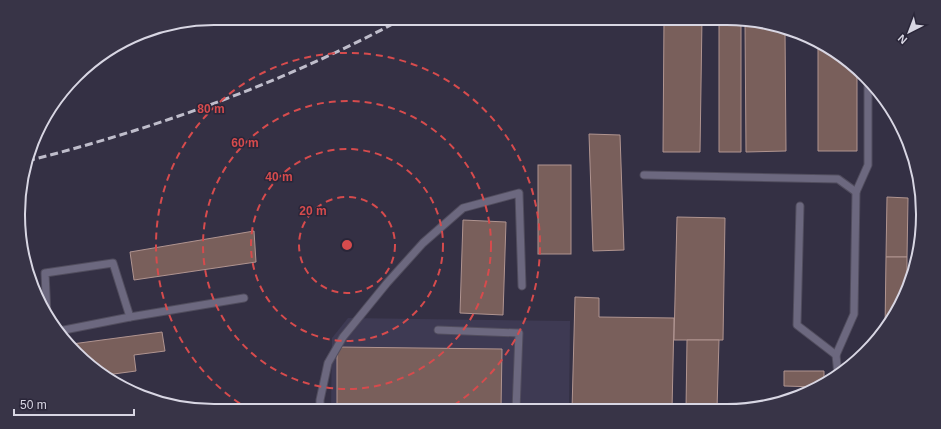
<svg xmlns="http://www.w3.org/2000/svg" width="941" height="429" viewBox="0 0 941 429" font-family="Helvetica,sans-serif">
	<style>
		.built { fill: #3e3a53 }
		.building { fill: #795f5b; stroke: #b09490 }
		.lines { fill: none; stroke-linecap: round; stroke-linejoin: round }
		.service-casing { stroke: #514d5e; stroke-width: 9 }
		.service { stroke: #6c687f; stroke-width: 7 }
		.rail { stroke: #bfbdcb; stroke-width: 3; stroke-dasharray: 8 4; stroke-linecap: butt }
		.ring { fill: none; stroke: #d64b4d; stroke-width: 2; stroke-dasharray: 7 5 }
		.rim { fill: none; stroke: #d8d6e3; stroke-width: 2 }
		.centre { fill: #d64b4d; stroke: #2a2639; stroke-width: 2 }
		.ring-label { font-size: 12px; text-anchor: middle; font-weight: bold; fill: #d64b4d; stroke: #2a2639; stroke-width: 3; stroke-linejoin: round; paint-order: stroke }
	</style>
	<rect width="100%" height="100%" fill="#343044"/>
	<polygon class="built" points="348,318 570,321 569,410 331,411 332,338"/>
	<g class="building">
		<polygon points="664,18 702,18 700,152 663,152"/>
		<polygon points="719,18 727,18 741,21 741,152 719,152"/>
		<polygon points="745,22 785,30 786,151 746,152"/>
		<polygon points="818,44 857,70 857,151 818,151"/>
		<polygon points="589,134 620,135 624,250 593,251"/>
		<rect x="538" y="165" width="33" height="89"/>
		<polygon points="887,197 908,198 907,257 886,257"/>
		<polygon points="677,217 725,218 723,340 674,340"/>
		<polygon points="463,220 506,222 503,315 460,313"/>
		<polygon points="254,231 256,262 134,280 130,252"/>
		<polygon points="886,257 907,257 907,292 885,329"/>
		<polygon points="575,297 599,298 599,317 674,318 672,410 572,410"/>
		<polygon points="162,332 165,351 134,355 136,371 106,375 85,362 72,346 72,344"/>
		<polygon points="687,340 719,340 717,409 686,409"/>
		<polygon points="337,347 502,349 501,410 337,411"/>
		<polygon points="784,371 824,371 824,383 818,387 784,386"/>
	</g>
	<g class="lines">
		<defs>
			<g id="service">
				<polyline points="644,175 838,179 856,192"/>
				<polyline points="800,206 797,325 836,355"/>
				<polyline points="47,315 45,273 113,263 130,317 59,331"/>
				<polyline points="130,317 244,298"/>
				<polyline points="438,330 519,333 516,410"/>
				<polyline points="838,375 836,355 854,314 856,192 868,165 868,79"/>
				<polyline points="320,411 320,400 328,363 343,337 387,283 423,243 463,208 519,193 522,286"/>
			</g>
		</defs>
		<use href="#service" class="service-casing"/>
		<use href="#service" class="service"/>
		<path class="rail" d="M27,161C158,128 285,82 404,18"/>
	</g>
	<g class="ring">
		<circle cx="347" cy="245" r="48"/>
		<circle cx="347" cy="245" r="96"/>
		<circle cx="347" cy="245" r="144"/>
		<path d="M250 410A192 192 0 1 1 446 410"/>
	</g>
	<path d="M0 0H941V429H0ZM214 25H727A189 189 0 0 1 916 214V215A189 189 0 0 1 727 404H214A189 189 0 0 1 25 215V214A189 189 0 0 1 214 25Z" fill="#383447" fill-rule="evenodd"/>
	<path class="rim" d="M214 25H727A189 189 0 0 1 916 214V215A189 189 0 0 1 727 404H214A189 189 0 0 1 25 215V214A189 189 0 0 1 214 25Z"/>
	<circle cx="347" cy="245" r="6" class="centre"/>
	<g class="ring-label">
		<text x="211" y="113">80 m</text>
		<text x="245" y="147">60 m</text>
		<text x="279" y="181">40 m</text>
		<text x="313" y="215">20 m</text>
	</g>
	<g transform="translate(909 32) rotate(222)" stroke="#2a2639" stroke-width="3" paint-order="stroke">
	<path d="M0-3L7 15L0 10L-7 15Z" fill="#d8d6e3"/>
	<text y="-6" font-size="11" font-weight="bold" text-anchor="middle" fill="#d8d6e3">N</text>
	</g>
	<path d="M14 409v6h120v-6" fill="none" stroke="#d8d6e3" stroke-width="2"/>
	<text x="20" y="409" font-size="12" fill="#d8d6e3" stroke="#2a2639" stroke-width="3" paint-order="stroke">50 m</text>
</svg>
